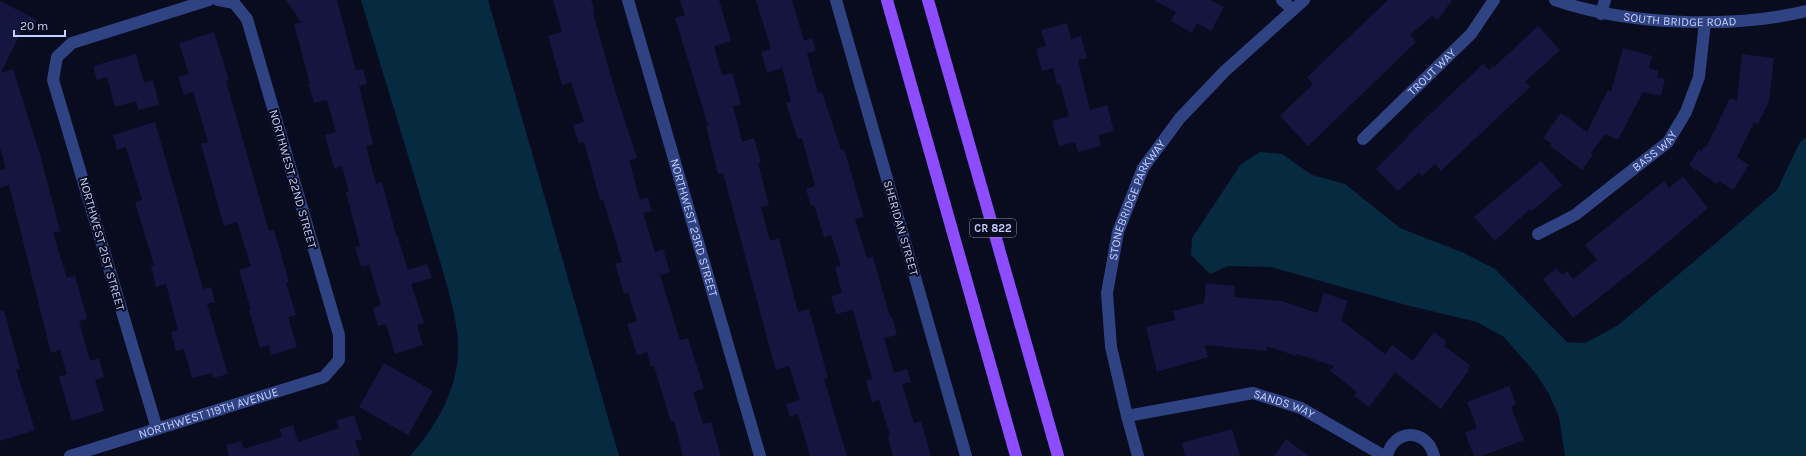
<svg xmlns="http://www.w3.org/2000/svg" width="1806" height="456" viewBox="0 0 1806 456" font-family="Karla,sans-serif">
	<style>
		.water { fill: #062b40 }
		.building { fill: #141640 }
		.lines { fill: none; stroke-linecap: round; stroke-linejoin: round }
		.minor { stroke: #2f4282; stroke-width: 12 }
		.major { stroke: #8d4dff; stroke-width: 12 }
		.labels { text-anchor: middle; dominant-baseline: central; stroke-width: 4; stroke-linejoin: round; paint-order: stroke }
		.shield { fill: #090b1e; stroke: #8d94bc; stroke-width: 1 }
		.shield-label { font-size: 11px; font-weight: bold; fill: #c6cfff }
		.street-label { font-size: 12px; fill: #c6cfff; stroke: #090b1e }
	</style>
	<rect width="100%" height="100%" fill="#090b1e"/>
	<g class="water">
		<path d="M361,0H488L619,456H410C438,425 460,385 458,343C457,319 449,294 443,271Z"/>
		<polygon points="1806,138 1806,456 1565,456 1559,417 1549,394 1537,375 1504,337 1477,322 1406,305 1271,267 1228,266 1210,274 1191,255 1192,238 1241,164 1260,152 1282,154 1312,175 1345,184 1400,228 1464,253 1495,269 1567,342 1585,343 1617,326 1716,243 1777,190 1800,142"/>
	</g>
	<g class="building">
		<polygon points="286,0 337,0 356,71 363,69 367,84 359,86 373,144 366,146 376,184 382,182 396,235 397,235 408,270 427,264 432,278 411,284 424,323 417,325 423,345 395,354 386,324 378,326 373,308 381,305 369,265 361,267 355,247 360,246 346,192 349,191 342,166 334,168 325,135 336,132 327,100 314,103 308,84 310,84 294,24 301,22"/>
		<polygon points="553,0 591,0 595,12 593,13 613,84 637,158 629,160 640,200 648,197 652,211 643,213 655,252 663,249 670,272 660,275 680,340 688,338 704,389 693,392 703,424 711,422 721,456 683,456 674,421 671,422 654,366 651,367 647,352 637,355 627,324 637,321 628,292 624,294 615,264 622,262 603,199 600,200 584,142 579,143 573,125 584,122 571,82 562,85 548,36 562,32"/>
		<polygon points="680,0 719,0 731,41 714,46 722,75 732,73 741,104 733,106 742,142 754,138 761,163 758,163 769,205 761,207 770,241 779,238 798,312 809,309 828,378 824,379 847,456 810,456 798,414 790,417 786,404 800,400 789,366 776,370 771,353 723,173 718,174 706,126 708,125 675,18 685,15"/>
		<polygon points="756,0 792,0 804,41 812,38 816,51 807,53 818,93 822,92 841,150 844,149 864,217 855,219 867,258 873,257 890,317 892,317 897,335 884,338 894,373 907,369 911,382 902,384 914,423 921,421 931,456 893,456 888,436 890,435 879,400 872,402 866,381 872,379 853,310 836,314 831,296 842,293 835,267 841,265 831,235 824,237 814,205 811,206 806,189 815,186 802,138 798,139 786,103 791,101 782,68 767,73 761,52 771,49"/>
		<polygon points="1153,0 1210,0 1224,7 1211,31 1197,23 1192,33 1171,21 1176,12"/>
		<polygon points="1388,0 1452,0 1438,20 1432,16 1410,35 1416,42 1308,146 1280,116 1313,84 1307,77"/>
		<polygon points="0,1 37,20 31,32 23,28 1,73 13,69 41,158 60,231 53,233 67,278 75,276 87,319 79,321 90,361 99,358 104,377 95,380 104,411 72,421 59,377 67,374 60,350 51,353 9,185 0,188 0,170 6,169 0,148"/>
		<polygon points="1067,23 1071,39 1081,36 1087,58 1078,60 1090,110 1107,105 1114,131 1098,135 1101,146 1078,152 1075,142 1059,146 1052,121 1069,116 1060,84 1057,85 1053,68 1042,71 1036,49 1046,46 1041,30"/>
		<polygon points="1538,26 1560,50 1525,82 1530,87 1441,171 1435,164 1422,176 1419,172 1398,191 1376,169 1409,136 1408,135 1483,64 1489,70 1493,66 1494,67"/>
		<polygon points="214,32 229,80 226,81 269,231 274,230 289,282 286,283 296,315 288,317 297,347 271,355 269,345 260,348 249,310 251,310 239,270 251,266 237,222 224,226 201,144 208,142 193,92 184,95 178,77 189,74 179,43"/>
		<polygon points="1623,48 1652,56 1649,68 1659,71 1657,77 1665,79 1661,96 1643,92 1618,140 1605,134 1591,153 1593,155 1582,170 1550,146 1552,144 1543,138 1561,113 1587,132 1608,90 1611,92"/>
		<polygon points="136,54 144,83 153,80 159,105 139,110 136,101 115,107 107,77 97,80 93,66"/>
		<polygon points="1742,54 1774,58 1769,101 1758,124 1754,122 1737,157 1749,165 1733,190 1719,181 1717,184 1689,165 1699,149 1701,151 1704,147 1706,148 1730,98 1737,101"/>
		<polygon points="155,122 203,289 211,287 215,302 207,304 228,374 213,378 212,373 192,378 184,349 176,351 171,332 178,330 166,284 156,287 151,266 154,265 135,202 142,200 126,147 117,150 113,135"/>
		<polygon points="1541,161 1562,185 1532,211 1530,209 1495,241 1474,217"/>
		<polygon points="1683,176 1708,208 1643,263 1573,318 1543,279 1557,268 1562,275 1567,271 1573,279 1597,260 1585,245 1664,181 1669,188"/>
		<polygon points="1206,283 1235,286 1234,297 1282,301 1317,313 1324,293 1348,301 1341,320 1385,354 1392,345 1413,361 1434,332 1447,342 1444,346 1470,365 1467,368 1469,370 1441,409 1395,372 1369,407 1354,396 1357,392 1330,371 1334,366 1297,354 1296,356 1267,346 1267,351 1205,345 1208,357 1157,372 1146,327 1175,320 1173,311 1204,303"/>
		<polygon points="4,310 20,369 16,370 35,430 0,441 0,311"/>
		<polygon points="384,363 433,391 408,435 359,407"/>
		<polygon points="1509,386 1516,404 1511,407 1524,440 1482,456 1474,456 1465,433 1477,428 1467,402"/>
		<polygon points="354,415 362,439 355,441 360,456 229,456 226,445 241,441 244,449 282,437 280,429 293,425 298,442 339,428 336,421"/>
		<polygon points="1232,429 1240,456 1185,456 1182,443"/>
		<polygon points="1286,439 1309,456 1274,456"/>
	</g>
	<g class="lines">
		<g class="minor">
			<path id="s1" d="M628,0L760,456"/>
			<polyline points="836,0 966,456"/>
			<polyline points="1282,0 1292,9"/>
			<path id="s2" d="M1555,0C1627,25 1732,29 1806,11"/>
			<polyline points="1601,14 1605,0"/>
			<path id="s3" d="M1363,139L1471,34L1494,0"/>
			<path id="s4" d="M1538,234L1575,215L1668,142L1686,112L1699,77L1705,22"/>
			<path id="s5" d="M1127,416L1253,393L1301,408L1384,456"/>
			<polyline points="157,429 53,80 57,57 72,43 209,0"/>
			<path id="s6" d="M70,456L324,377L339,360V335L247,19L234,3L218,0"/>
			<path id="s7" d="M1138,456L1127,416L1111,347L1107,293L1118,232L1143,168L1180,118L1225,71L1304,0"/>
			<path d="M1387,456C1394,428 1427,428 1434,456"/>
		</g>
		<g class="major">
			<polyline points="887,0 1016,456"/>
			<polyline points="928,0 1058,456"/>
		</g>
	</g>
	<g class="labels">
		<rect class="shield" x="970" y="219" width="46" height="18" rx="3"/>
		<g class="shield-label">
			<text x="993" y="228">CR 822</text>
		</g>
		<g class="street-label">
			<text stroke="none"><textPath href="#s2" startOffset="127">SOUTH BRIDGE ROAD</textPath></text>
			<text stroke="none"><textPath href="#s3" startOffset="96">TROUT WAY</textPath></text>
			<text stroke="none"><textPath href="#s4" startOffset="144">BASS WAY</textPath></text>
			<text transform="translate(293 179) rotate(74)">NORTHWEST 22ND STREET</text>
			<text stroke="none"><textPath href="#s7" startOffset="265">STONEBRIDGE PARKWAY</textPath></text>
			<text stroke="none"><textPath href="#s1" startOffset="237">NORTHWEST 23RD STREET</textPath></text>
			<text transform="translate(901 228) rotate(74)">SHERIDAN STREET</text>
			<text transform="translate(102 244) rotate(74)">NORTHWEST 21ST STREET</text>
			<text stroke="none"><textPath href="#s5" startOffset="161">SANDS WAY</textPath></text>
			<text stroke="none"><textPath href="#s6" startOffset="145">NORTHWEST 119TH AVENUE</textPath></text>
		</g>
	</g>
	<path d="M14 30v6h51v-6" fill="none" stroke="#c6cfff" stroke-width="2"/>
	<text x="20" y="30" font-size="12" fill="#c6cfff" stroke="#090b1e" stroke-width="3" paint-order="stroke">20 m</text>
</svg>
